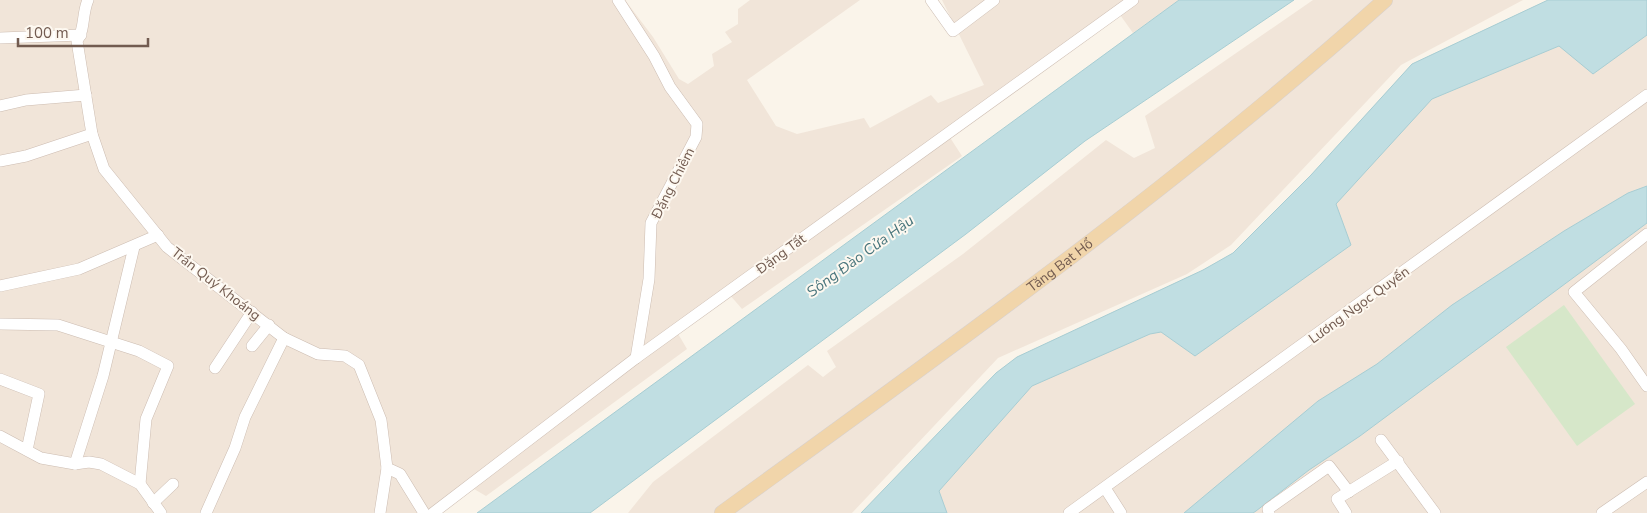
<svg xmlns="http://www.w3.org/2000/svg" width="1647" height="513" viewBox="0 0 1647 513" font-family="'Nunito Sans',sans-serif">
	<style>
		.residential { fill: #f1e5d9 }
		.green { fill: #d6e7c9 }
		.water { fill: #c0dee2; stroke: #a7cdd3 }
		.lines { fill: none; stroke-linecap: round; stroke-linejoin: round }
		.minor-casing { stroke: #ccbcb1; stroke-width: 12 }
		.major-casing { stroke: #d8d1ce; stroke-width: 16 }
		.minor { stroke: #fff; stroke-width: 11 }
		.major { stroke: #f1d5aa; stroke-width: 15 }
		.labels { text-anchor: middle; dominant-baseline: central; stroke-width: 4; stroke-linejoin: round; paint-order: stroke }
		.street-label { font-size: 14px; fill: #725b50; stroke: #fdf8f0 }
		.water-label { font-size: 15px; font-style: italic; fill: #48757c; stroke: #fdf8f0 }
	</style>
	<rect width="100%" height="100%" fill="#faf4ea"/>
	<g class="residential">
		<polygon points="0,0 625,0 653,37 679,79 688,84 714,66 712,54 732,42 725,32 738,24 738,9 750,0 860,0 747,80 776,126 797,134 864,118 870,128 931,95 938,103 984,85 942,0 1179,0 1133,33 1118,12 949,136 962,156 742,309 729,294 677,332 687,349 486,496 474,489 440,513 0,513"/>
		<polygon points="1313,0 1523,0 1401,65 1231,245 1187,274 998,358 852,513 628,513 653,482 808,365 823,377 836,367 827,351 963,254 1106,140 1134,158 1155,148 1145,116"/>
		<polygon points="1548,0 1647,0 1647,513 861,513 996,373 1017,357 1203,270 1233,253 1311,175 1412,64"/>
	</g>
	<polygon class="green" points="1564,305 1635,404 1577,446 1506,347"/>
	<g class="water">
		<polygon points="1179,0 1294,0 1085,141 966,234 590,513 477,513"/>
		<polygon points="1548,0 1647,0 1647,35 1593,74 1559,46 1432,99 1336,204 1351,245 1195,356 1161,332 1150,334 1032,386 939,491 947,513 861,513 996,373 1017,357 1203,270 1233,253 1311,175 1412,64"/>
		<polygon points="1647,186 1647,223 1360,436 1309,470 1256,511 1253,513 1184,513 1318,401 1377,364 1452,305 1564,231 1628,193"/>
	</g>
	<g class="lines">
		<defs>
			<g id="minor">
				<path d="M88,0C82,13 85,30 77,41L92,134L104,169L167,247L284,338L318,354L345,356L359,365L381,420L387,468L400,474L424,513"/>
				<polyline points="618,0 654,56 670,87 697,124 696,137 651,223 649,279 636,358"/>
				<polyline points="931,0 953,31 994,0"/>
				<polyline points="0,38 81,35"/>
				<polyline points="0,106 26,100 86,95"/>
				<polyline points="0,161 26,156 92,134"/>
				<polyline points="1647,234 1574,292 1621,349 1647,386"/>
				<polyline points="0,286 79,269 158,235"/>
				<polyline points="0,324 58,325 139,351 168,366 146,419 140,484"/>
				<polyline points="252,346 269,325"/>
				<polyline points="215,368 252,312"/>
				<polyline points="0,379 39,394 27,450"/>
				<polyline points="0,436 41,458 75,464 89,462 101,464 140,484 161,513"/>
				<polyline points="1381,440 1435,513"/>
				<polyline points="75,464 103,376 134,247"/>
				<polyline points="1105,488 1121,513"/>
				<polyline points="153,503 173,484"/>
				<polyline points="206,513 235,448 245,417 284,338"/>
				<polyline points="380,513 387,468"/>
				<polyline points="433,513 636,358 1133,0"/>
				<polyline points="1069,513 1647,95"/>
				<polyline points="1269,513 1268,509 1329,466 1349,492"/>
				<polyline points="1346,513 1337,499 1398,461"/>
				<polyline points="1602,513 1647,482"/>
			</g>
			<g id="major">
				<path id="s1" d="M722,513C948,349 1176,187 1385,0"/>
			</g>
		</defs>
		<use href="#minor" class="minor-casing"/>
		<use href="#major" class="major-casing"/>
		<use href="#minor" class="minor"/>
		<use href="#major" class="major"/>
	</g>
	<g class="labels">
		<g class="street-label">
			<text transform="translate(673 183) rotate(-63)">Đặng Chiêm</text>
			<text transform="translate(781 254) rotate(-36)">Đặng Tất</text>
			<text stroke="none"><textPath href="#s1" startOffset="419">Tăng Bạt Hổ</textPath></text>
			<text transform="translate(216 284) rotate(38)">Trần Quý Khoáng</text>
			<text transform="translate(1359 305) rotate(-36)">Lương Ngọc Quyến</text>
		</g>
		<g class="water-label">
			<text transform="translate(860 256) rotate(-36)">Sông Đào Cửa Hậu</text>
		</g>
	</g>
	<path d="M18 38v8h130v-8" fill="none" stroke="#725b50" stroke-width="2.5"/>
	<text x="25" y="38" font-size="15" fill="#725b50" stroke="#fdf8f0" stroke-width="4" paint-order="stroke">100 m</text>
</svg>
